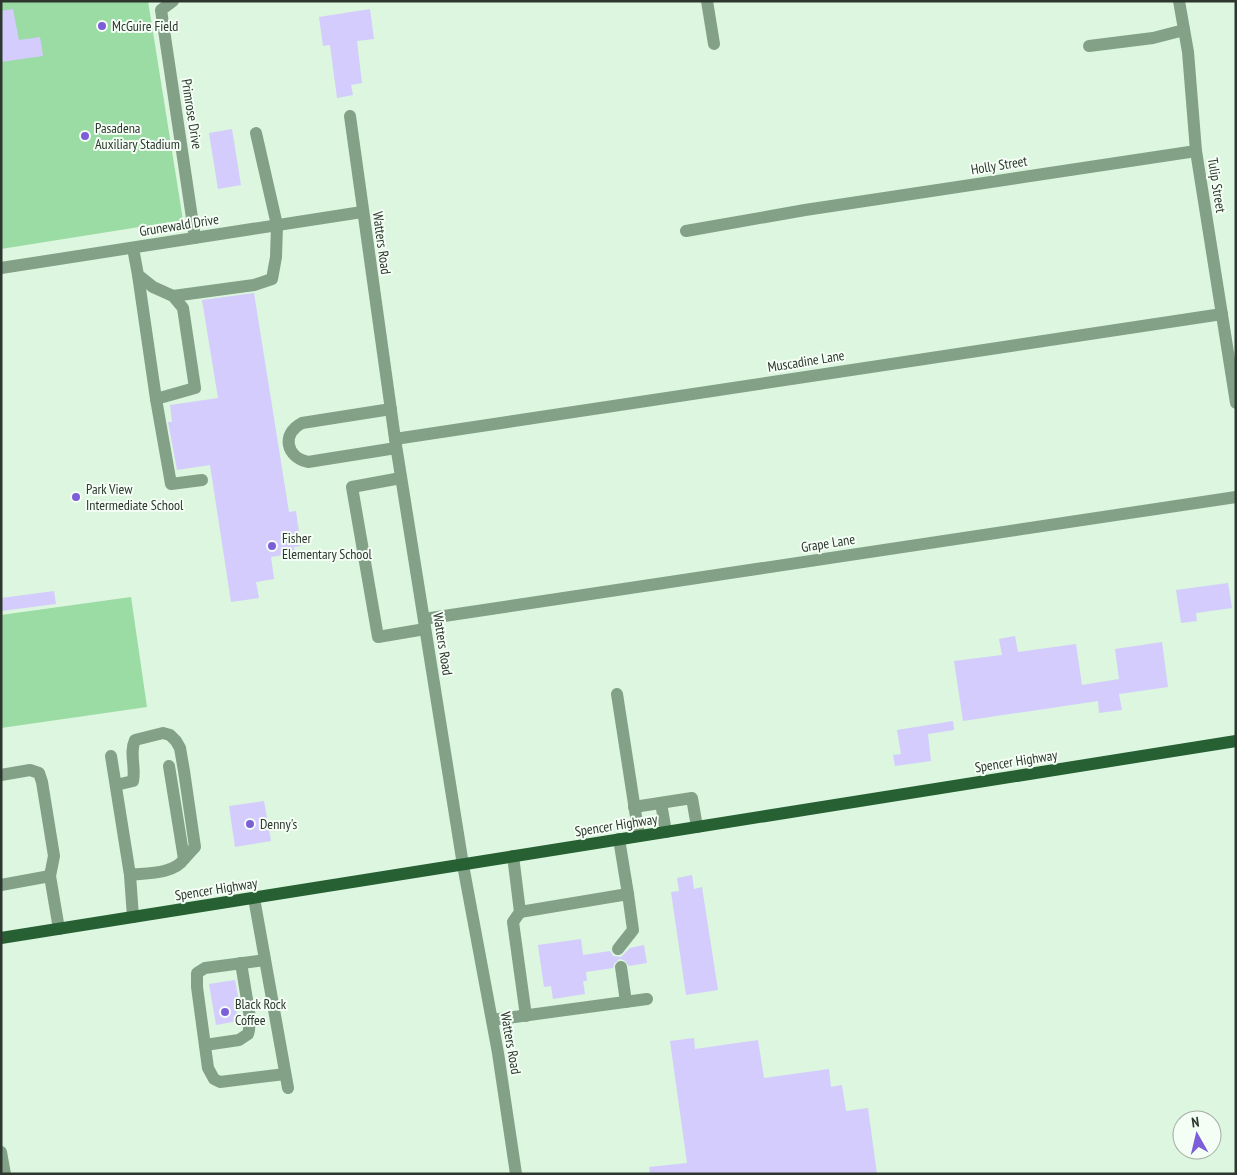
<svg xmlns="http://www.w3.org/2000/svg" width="1237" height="1175" viewBox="0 0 1237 1175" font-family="'PT Sans Narrow',sans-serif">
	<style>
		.green { fill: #9bdba4 }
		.building { fill: #d3ccfd }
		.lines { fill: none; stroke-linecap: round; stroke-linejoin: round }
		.minor { stroke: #83a187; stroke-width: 12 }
		.major { stroke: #266033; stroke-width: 12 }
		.poi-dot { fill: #7c5ed8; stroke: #f4fef5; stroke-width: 2 }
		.labels { text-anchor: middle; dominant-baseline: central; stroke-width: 4; stroke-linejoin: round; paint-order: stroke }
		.poi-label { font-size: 14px; fill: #2d372e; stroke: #f4fef5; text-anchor: start }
		.street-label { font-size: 14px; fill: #2d372e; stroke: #f4fef5 }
	</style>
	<rect width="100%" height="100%" fill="#dcf6df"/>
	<g class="green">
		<polygon points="1,1 148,1 183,220 1,249"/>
		<polygon points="131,597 147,707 1,728 1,615"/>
	</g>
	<g class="building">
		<polygon points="13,9 19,40 40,37 43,56 1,62 1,11"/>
		<polygon points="370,9 374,39 357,41 362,83 351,85 353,95 337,98 330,45 323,46 319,17"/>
		<polygon points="232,129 241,185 218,189 209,133"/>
		<polygon points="254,293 289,512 296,511 301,546 294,547 295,553 271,557 274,579 256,582 259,598 231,602 210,465 177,470 168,422 172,422 170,405 218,398 202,300"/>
		<polygon points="1228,583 1232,608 1196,613 1197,621 1181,623 1176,590"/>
		<polygon points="54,591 56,604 1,611 1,598"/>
		<polygon points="1015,636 1018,652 1076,644 1082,685 1119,679 1115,649 1162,642 1168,687 1119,694 1122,710 1099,713 1098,701 963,721 954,661 1002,655 999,639"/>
		<polygon points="953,721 954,730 928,734 931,761 895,766 893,755 901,754 897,730"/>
		<polygon points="264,801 271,841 235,847 229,806"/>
		<polygon points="692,875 694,889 702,887 718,990 686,995 671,892 679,891 677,878"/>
		<polygon points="581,939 583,955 610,951 613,956 621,957 630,948 644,945 647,963 629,966 624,960 619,959 614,964 613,968 586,972 587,981 583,981 585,994 553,999 551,986 544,987 538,945"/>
		<polygon points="235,980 239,1002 235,1002 238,1021 216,1025 209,984"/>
		<polygon points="694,1038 695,1049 758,1040 764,1078 829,1069 831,1087 842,1085 846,1111 868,1108 877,1174 650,1174 649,1167 687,1163 670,1041"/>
	</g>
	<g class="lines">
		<g class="minor">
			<polyline points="173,1 161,10 195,238"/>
			<polyline points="707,1 714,44"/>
			<polyline points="1179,1 1188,52 1196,151 1236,403"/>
			<polyline points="1089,46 1153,38 1184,30"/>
			<polyline points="350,116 395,439 463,865 498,1053 516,1174"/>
			<polyline points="686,231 805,210 1196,151"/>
			<polyline points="133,248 138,275 153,287 173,296 183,308 195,388 156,399"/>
			<polyline points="1,268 362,212"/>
			<polyline points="138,275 156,399 171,484 202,480"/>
			<polyline points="173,296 254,285 272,279 276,257 277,225 256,133"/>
			<path d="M391,409L302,423C281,434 286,457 308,462L396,448"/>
			<polyline points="395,439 1222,314"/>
			<polyline points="401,478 352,487 378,637 425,629"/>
			<polyline points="424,619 1236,497"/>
			<polyline points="617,694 639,836"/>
			<polyline points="111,756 130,875 133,917"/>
			<polyline points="1,775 30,770 39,773 42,782 54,856 50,876 59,929"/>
			<path d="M116,785L133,781C136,767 129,753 135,740L163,733L170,735L176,741L180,748L184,771L195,847L184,859"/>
			<polyline points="661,803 666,832"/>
			<polyline points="634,807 692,798 697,827"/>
			<polyline points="513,856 520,912 513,922 526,1016"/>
			<path d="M130,875C147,873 174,874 184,859L169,766"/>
			<polyline points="1,885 50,876"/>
			<polyline points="254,898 288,1088"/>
			<polyline points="520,912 628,894 619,839"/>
			<polyline points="618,949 633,930 628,894"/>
			<polyline points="265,960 205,968 197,973 197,987 208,1068 214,1079 220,1082 285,1074"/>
			<polyline points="621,967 626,1002"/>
			<polyline points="492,1020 647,999"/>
			<polyline points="205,1045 239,1040 248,1034 249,1030 250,1018 241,963"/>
			<polyline points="1,1152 5,1174"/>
		</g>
		<polyline class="major" points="1,938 1236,741"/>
	</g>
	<g class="poi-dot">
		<circle cx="102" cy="26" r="5"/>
		<circle cx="85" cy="136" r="5"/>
		<circle cx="76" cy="497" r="5"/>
		<circle cx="272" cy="546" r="5"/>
		<circle cx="250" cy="824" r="5"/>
		<circle cx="225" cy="1012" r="5"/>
	</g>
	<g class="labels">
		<g class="poi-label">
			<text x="112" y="26">McGuire Field</text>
			<text x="95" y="128">Pasadena<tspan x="95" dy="16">Auxiliary Stadium</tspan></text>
			<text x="86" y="489">Park View<tspan x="86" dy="16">Intermediate School</tspan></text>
			<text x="282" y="538">Fisher<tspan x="282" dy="16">Elementary School</tspan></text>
			<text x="260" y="824">Denny's</text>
			<text x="235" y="1004">Black Rock<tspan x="235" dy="16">Coffee</tspan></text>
		</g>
		<g class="street-label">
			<text transform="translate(192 114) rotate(81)">Primrose Drive</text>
			<text transform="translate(999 165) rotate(-9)">Holly Street</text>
			<text transform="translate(1217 185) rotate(81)">Tulip Street</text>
			<text transform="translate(179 225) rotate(-9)">Grunewald Drive</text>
			<text transform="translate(382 243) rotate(82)">Watters Road</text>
			<text transform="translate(806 361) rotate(-9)">Muscadine Lane</text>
			<text transform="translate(828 543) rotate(-9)">Grape Lane</text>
			<text transform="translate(443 644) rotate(81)">Watters Road</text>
			<text transform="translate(1016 761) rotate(-9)">Spencer Highway</text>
			<text transform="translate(616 825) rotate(-9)">Spencer Highway</text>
			<text transform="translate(216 889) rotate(-9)">Spencer Highway</text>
			<text transform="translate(511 1043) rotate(80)">Watters Road</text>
		</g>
	</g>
	<rect width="1237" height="1175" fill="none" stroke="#2d372e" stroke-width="5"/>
	<g transform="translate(1197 1135) rotate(352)"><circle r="24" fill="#f4fef5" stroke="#a4aea5"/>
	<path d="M0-4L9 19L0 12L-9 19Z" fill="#7c5ed8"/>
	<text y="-8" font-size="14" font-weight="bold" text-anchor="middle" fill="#2d372e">N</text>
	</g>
</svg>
